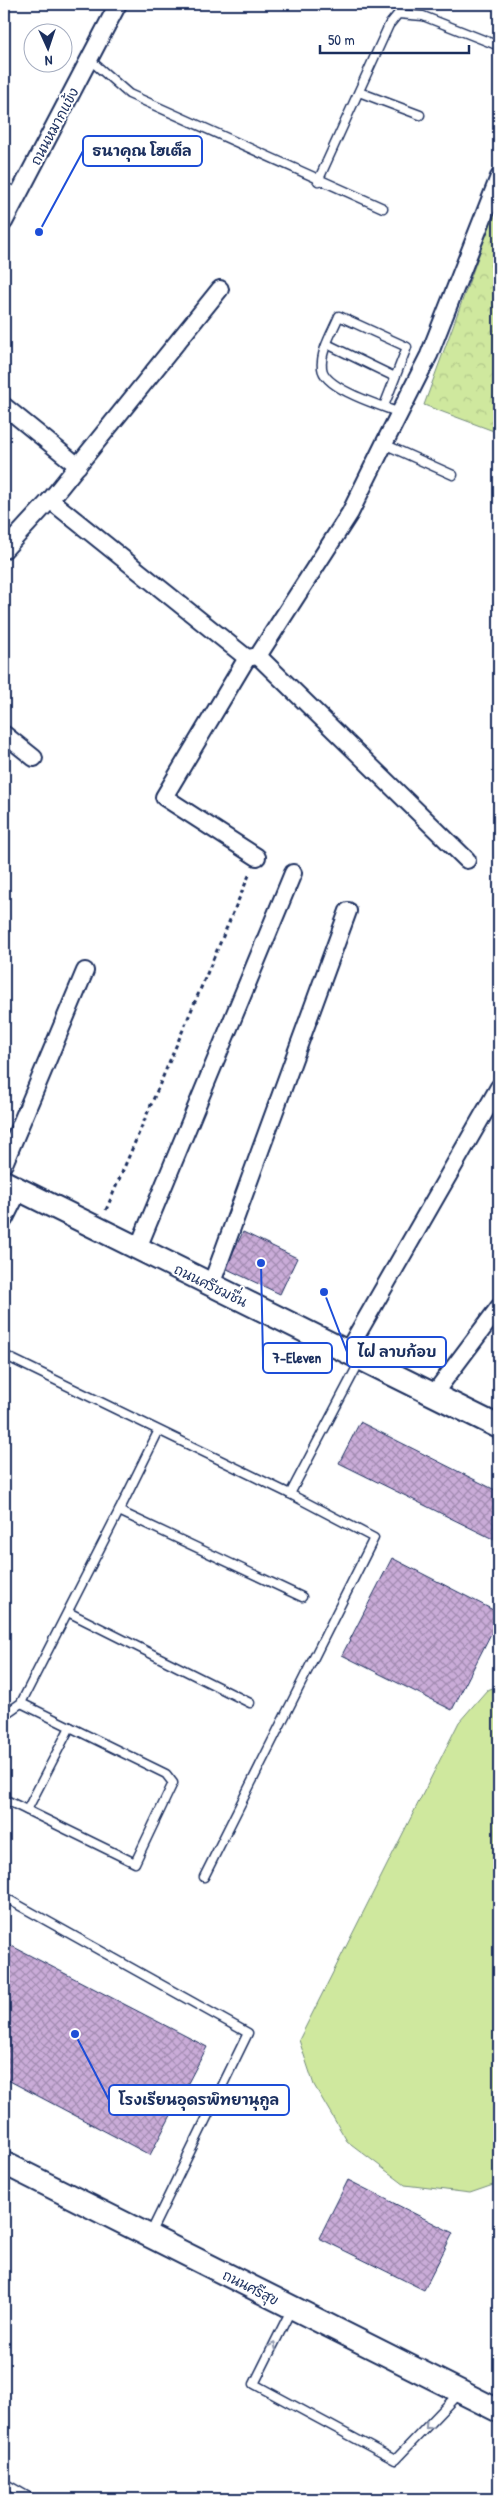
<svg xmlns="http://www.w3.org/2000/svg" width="503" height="2503" viewBox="0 0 503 2503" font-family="'Patrick Hand','Playpen Sans Thai',sans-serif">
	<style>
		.green { fill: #cfe89e; stroke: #758c7e }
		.forest { fill: url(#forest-crowns); stroke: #758c7e }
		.building { fill: url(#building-cross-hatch); stroke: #1b2f5e }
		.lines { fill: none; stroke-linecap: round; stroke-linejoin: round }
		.lane-casing { stroke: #1b2f5e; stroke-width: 11 }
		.street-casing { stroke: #1b2f5e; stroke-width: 20 }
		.secondary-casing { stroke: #1b2f5e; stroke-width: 26 }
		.path { stroke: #1b2f5e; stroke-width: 3; stroke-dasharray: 4 4; stroke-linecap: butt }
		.lane { stroke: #fff; stroke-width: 8 }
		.street { stroke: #fff; stroke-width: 16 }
		.secondary { stroke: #fff; stroke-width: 22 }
		.oneway { stroke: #8d97ae }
		.labels { text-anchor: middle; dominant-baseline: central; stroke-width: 4; stroke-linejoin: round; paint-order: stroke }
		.street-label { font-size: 14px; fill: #1b2f5e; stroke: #fff }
		.leader { fill: none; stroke: #1d4ed8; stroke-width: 2 }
		.callout-dot { fill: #1d4ed8; stroke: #fff; stroke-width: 2 }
		.callout { fill: #fff; stroke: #1d4ed8; stroke-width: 2 }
		.callout-label { font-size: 15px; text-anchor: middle; font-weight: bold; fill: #1b2f5e }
	</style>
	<defs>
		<pattern id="forest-crowns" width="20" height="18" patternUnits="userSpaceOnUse" patternTransform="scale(1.25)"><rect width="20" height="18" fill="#cfe89e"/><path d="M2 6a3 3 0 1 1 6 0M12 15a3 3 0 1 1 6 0" fill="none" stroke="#b1c78a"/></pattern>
		<pattern id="building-cross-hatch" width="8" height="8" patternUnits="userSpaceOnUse" patternTransform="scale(1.25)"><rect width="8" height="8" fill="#caacd8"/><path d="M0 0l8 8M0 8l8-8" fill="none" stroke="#a38cb2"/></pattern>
	</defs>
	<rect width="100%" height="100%" fill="#fff"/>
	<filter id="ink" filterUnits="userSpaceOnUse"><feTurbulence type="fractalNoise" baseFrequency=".02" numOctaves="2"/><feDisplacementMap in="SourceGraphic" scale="10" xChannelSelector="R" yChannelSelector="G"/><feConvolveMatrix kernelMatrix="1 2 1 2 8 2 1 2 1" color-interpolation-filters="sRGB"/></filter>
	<g filter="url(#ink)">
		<polygon class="green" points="499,1686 499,2183 470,2193 405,2185 347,2141 314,2085 299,2040 459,1722 487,1690"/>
		<polygon class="forest" points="499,200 499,433 424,405"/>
		<g class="building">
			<polygon points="243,1232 297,1258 280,1294 225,1268"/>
			<polygon points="360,1422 499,1492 499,1542 339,1463"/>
			<polygon points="392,1558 499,1613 499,1618 452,1710 342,1655"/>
			<polygon points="4,1942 207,2047 150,2155 4,2078"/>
			<polygon points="348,2180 453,2233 424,2290 319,2238"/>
		</g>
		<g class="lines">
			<defs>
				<g id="lane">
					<polyline points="89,59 129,94 383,208"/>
					<polyline points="359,92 420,115"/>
					<polyline points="318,181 389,25 398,14 423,16 499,46"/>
					<polyline points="4,187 19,193"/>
					<polyline points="327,344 395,377"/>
					<path d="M384,406L407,347L339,316C333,331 320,351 322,368C324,389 382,406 400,413"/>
					<polyline points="384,444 453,475"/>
					<polyline points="8,1357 290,1494 374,1538 204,1877"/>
					<polyline points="158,1432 119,1511 302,1597"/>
					<polyline points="290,1494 360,1361"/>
					<polyline points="68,1612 250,1703"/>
					<polyline points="4,1715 21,1703 119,1511"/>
					<polyline points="4,1799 135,1863 173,1783 166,1774 21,1703"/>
					<polyline points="27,1810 70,1727"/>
					<polyline points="4,1897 248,2033 150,2234"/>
					<polyline points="291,2310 254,2384 395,2460 459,2393"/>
					<polyline points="4,2483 32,2499"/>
				</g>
				<g id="street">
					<polyline points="4,222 118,4"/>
					<polyline points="4,406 78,466"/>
					<polyline points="50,500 247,658 258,656 350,513 384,444 429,355 499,177"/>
					<polyline points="4,550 50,500 220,289"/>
					<polyline points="258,656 467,860"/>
					<polyline points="247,658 164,797 257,857"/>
					<polyline points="4,734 34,758"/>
					<polyline points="4,1164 85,971"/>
					<polyline points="4,1220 19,1190"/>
					<polyline points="138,1248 293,873"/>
					<polyline points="211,1285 348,911"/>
					<polyline points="347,1352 499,1087"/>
					<polyline points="433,1395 499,1307"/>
				</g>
				<g id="secondary">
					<polyline points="4,1182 499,1427"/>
					<polyline points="4,2163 499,2411"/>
				</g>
			</defs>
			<use href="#lane" class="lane-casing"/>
			<use href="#street" class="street-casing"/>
			<use href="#secondary" class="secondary-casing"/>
			<polyline class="path" points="106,1210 250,873"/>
			<use href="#lane" class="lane"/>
			<use href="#street" class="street"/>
			<use href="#secondary" class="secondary"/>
		</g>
		<defs><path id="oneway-chevron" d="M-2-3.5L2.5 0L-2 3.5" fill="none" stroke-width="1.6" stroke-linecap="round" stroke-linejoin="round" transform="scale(1.25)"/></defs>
		<g class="oneway">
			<use href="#oneway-chevron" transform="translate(273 2346) rotate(-64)"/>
			<use href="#oneway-chevron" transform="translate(428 2426) rotate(133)"/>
		</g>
	</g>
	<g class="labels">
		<g class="street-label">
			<text transform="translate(54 126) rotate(-62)">ถนนหมากแข้ง</text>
			<text transform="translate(211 1285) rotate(26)">ถนนศรีชมชื่น</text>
			<text transform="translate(251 2287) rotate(27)">ถนนศรีสุข</text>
		</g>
	</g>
	<path class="leader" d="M39 232L83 151M324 1292L347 1352M261 1263L263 1358M75 2034L109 2100"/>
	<g class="callout-dot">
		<circle cx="39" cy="232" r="5"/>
		<circle cx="324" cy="1292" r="5"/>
		<circle cx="261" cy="1263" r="5"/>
		<circle cx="75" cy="2034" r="5"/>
	</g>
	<g class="callout">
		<rect x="83" y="136" width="119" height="30" rx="5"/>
		<rect x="347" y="1337" width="99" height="30" rx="5"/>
		<rect x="263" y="1343" width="69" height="30" rx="5"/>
		<rect x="109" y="2085" width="180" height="30" rx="5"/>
	</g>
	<g class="callout-label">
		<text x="142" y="156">ธนาคุณ โฮเต็ล</text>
		<text x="397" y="1357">ไฝ ลาบก้อบ</text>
		<text x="297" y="1363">7-Eleven</text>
		<text x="199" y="2105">โรงเรียนอุดรพิทยานุกูล</text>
	</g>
	<rect width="503" height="2503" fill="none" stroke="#fff" stroke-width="20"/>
	<rect x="10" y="10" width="483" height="2483" fill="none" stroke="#1b2f5e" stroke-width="2" filter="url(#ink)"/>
	<g transform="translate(48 48) rotate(177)"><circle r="24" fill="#ffffff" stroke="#a4acbf"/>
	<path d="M0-4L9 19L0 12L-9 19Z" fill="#1b2f5e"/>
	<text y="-8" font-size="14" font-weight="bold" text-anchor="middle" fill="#1b2f5e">N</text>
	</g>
	<path d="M320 45v8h149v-8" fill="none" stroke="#1b2f5e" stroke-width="2.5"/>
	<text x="328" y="45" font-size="15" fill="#1b2f5e" stroke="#ffffff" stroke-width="4" paint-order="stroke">50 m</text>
</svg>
